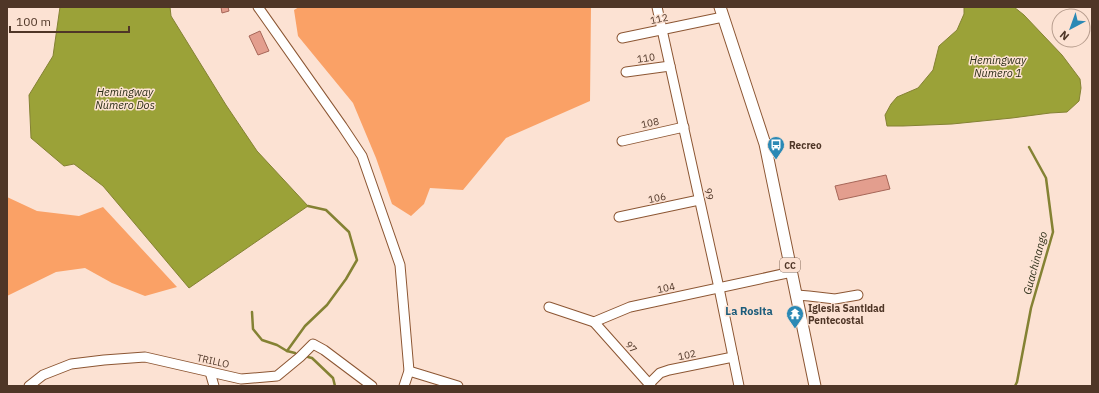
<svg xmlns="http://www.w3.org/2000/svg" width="1099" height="393" viewBox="0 0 1099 393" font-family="'IBM Plex Sans',sans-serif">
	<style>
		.green { fill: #faa166 }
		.water { fill: #9ba238; stroke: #848233 }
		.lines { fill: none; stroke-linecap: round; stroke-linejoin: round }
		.stream { stroke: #848233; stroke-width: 2.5 }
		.building { fill: #e39e8e; stroke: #a66658 }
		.minor-casing { stroke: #8c5633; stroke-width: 11 }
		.major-casing { stroke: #8c5633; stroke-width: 13 }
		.minor { stroke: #fff; stroke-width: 9 }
		.major { stroke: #fff; stroke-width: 11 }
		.labels { text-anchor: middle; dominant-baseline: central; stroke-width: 3; stroke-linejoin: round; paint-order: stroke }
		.shield { fill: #fce2d3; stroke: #836a5b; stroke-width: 1 }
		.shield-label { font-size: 9px; font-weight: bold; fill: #4f3627 }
		.street-label { font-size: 10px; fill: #4f3627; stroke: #fce2d3 }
		.poi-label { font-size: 10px; font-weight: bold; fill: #4f3627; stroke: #fce2d3; text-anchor: start }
		.water-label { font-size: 11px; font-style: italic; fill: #2d2f18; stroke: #fce2d3 }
		.neighbourhood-label { font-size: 11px; font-weight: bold; fill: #1c5c7b; stroke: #fce2d3 }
	</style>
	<rect width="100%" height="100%" fill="#fce2d3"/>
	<g class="green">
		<polygon points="299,7 591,7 590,101 506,138 463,190 430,188 424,204 411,216 392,204 376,158 353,103 298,36 294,10"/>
		<polygon points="7,197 37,211 79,216 103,207 177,287 145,296 112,283 85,268 56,272 7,296"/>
	</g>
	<g class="water">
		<polygon points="60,7 170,7 171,16 226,105 257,151 308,206 189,288 103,186 74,164 64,166 31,138 29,95 53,56"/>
		<polygon points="964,7 1014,7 1024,15 1062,55 1080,79 1081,88 1079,101 1067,112 1050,113 1012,118 952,124 903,126 887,126 885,115 891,104 897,97 918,88 933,70 939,46 957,30 964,14"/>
	</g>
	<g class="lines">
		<g class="stream">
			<polyline points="252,312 253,329 262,340 277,345 287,351 295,353"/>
			<polyline points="287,351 305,326 327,305 346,279 357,260 349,232 326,210 308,206"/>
			<polyline points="308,357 312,358 333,378 335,386"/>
			<polyline points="1015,386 1017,382 1031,308 1053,232 1046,178 1029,147"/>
		</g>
	</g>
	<g class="building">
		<polygon points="221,7 228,7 229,11 222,13"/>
		<polygon points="260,31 269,51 258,55 249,36"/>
		<polygon points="886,175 890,189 839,200 835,186"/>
	</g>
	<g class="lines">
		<defs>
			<g id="minor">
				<polyline points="258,7 342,126 362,156 400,265 409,371 404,386"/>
				<polyline points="657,7 719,288 739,386"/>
				<polyline points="622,38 723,17"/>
				<polyline points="626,72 670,66"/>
				<polyline points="622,141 684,127"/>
				<polyline points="619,217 699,200"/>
				<polyline points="797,295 809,296 835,299 858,295"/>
				<polyline points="549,307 594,322 630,307 792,272"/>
				<polyline points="594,322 651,386"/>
				<polyline points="409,371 458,386"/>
				<polyline points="210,372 214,386"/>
				<polyline points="649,384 660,373 669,370 733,357"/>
				<polyline points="29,386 43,375 71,364 104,360 145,357 241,379 277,376 300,357 313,344 324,350 372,386"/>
			</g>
			<polyline id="major" points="720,7 765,144 815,386"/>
		</defs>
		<use href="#minor" class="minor-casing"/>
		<use href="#major" class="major-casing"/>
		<use href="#minor" class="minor"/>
		<use href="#major" class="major"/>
	</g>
	<defs>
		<symbol id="bus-pin" viewBox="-11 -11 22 30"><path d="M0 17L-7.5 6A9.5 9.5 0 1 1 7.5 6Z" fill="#2b89b5" stroke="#fce2d3"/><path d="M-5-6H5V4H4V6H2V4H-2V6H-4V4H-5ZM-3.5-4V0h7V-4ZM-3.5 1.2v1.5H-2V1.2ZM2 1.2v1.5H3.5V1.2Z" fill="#fff"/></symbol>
		<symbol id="temple-pin" viewBox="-11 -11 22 30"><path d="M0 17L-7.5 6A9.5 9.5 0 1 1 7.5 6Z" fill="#2b89b5" stroke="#fce2d3"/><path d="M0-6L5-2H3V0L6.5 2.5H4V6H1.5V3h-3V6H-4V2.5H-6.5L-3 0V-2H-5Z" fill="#fff"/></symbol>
	</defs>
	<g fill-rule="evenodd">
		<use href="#bus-pin" x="766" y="135" width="20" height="27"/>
		<use href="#temple-pin" x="785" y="304" width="20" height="27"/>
	</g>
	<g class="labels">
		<rect class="shield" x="780" y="258" width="20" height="14" rx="3"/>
		<g class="shield-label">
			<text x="790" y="265">CC</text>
		</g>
		<g class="street-label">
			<text transform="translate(659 19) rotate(-12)">112</text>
			<text transform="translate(646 58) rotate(-8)">110</text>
			<text transform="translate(650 123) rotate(-12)">108</text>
			<text transform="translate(709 194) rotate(78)">99</text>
			<text transform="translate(657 198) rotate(-12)">106</text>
			<text transform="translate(666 288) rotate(-12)">104</text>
			<text transform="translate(631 347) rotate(48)">97</text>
			<text transform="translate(687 355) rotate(-11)">102</text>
			<text transform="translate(213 361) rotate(12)">TRILLO</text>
		</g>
		<g class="poi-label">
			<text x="789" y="145">Recreo</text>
			<text x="808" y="308">Iglesia Santidad<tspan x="808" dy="12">Pentecostal</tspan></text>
		</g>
		<g class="water-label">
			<text x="998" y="60">Hemingway<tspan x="998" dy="13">Número 1</tspan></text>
			<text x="125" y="92">Hemingway<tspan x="125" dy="13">Número Dos</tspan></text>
			<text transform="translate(1035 263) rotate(-75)">Guachinango</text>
		</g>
		<g class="neighbourhood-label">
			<text x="749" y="311">La Rosita</text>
		</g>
	</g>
	<rect width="1099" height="393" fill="none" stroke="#4f3627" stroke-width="16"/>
	<g transform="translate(1071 28) rotate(221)"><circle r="19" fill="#fce2d3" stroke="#b79d8e"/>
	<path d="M0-3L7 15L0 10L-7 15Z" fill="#2b89b5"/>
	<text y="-6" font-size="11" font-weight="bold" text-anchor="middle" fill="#4f3627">N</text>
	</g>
	<path d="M10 26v6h119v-6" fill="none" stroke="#4f3627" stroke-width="2"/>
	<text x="16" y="26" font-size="12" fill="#4f3627" stroke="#fce2d3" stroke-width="3" paint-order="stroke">100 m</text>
</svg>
